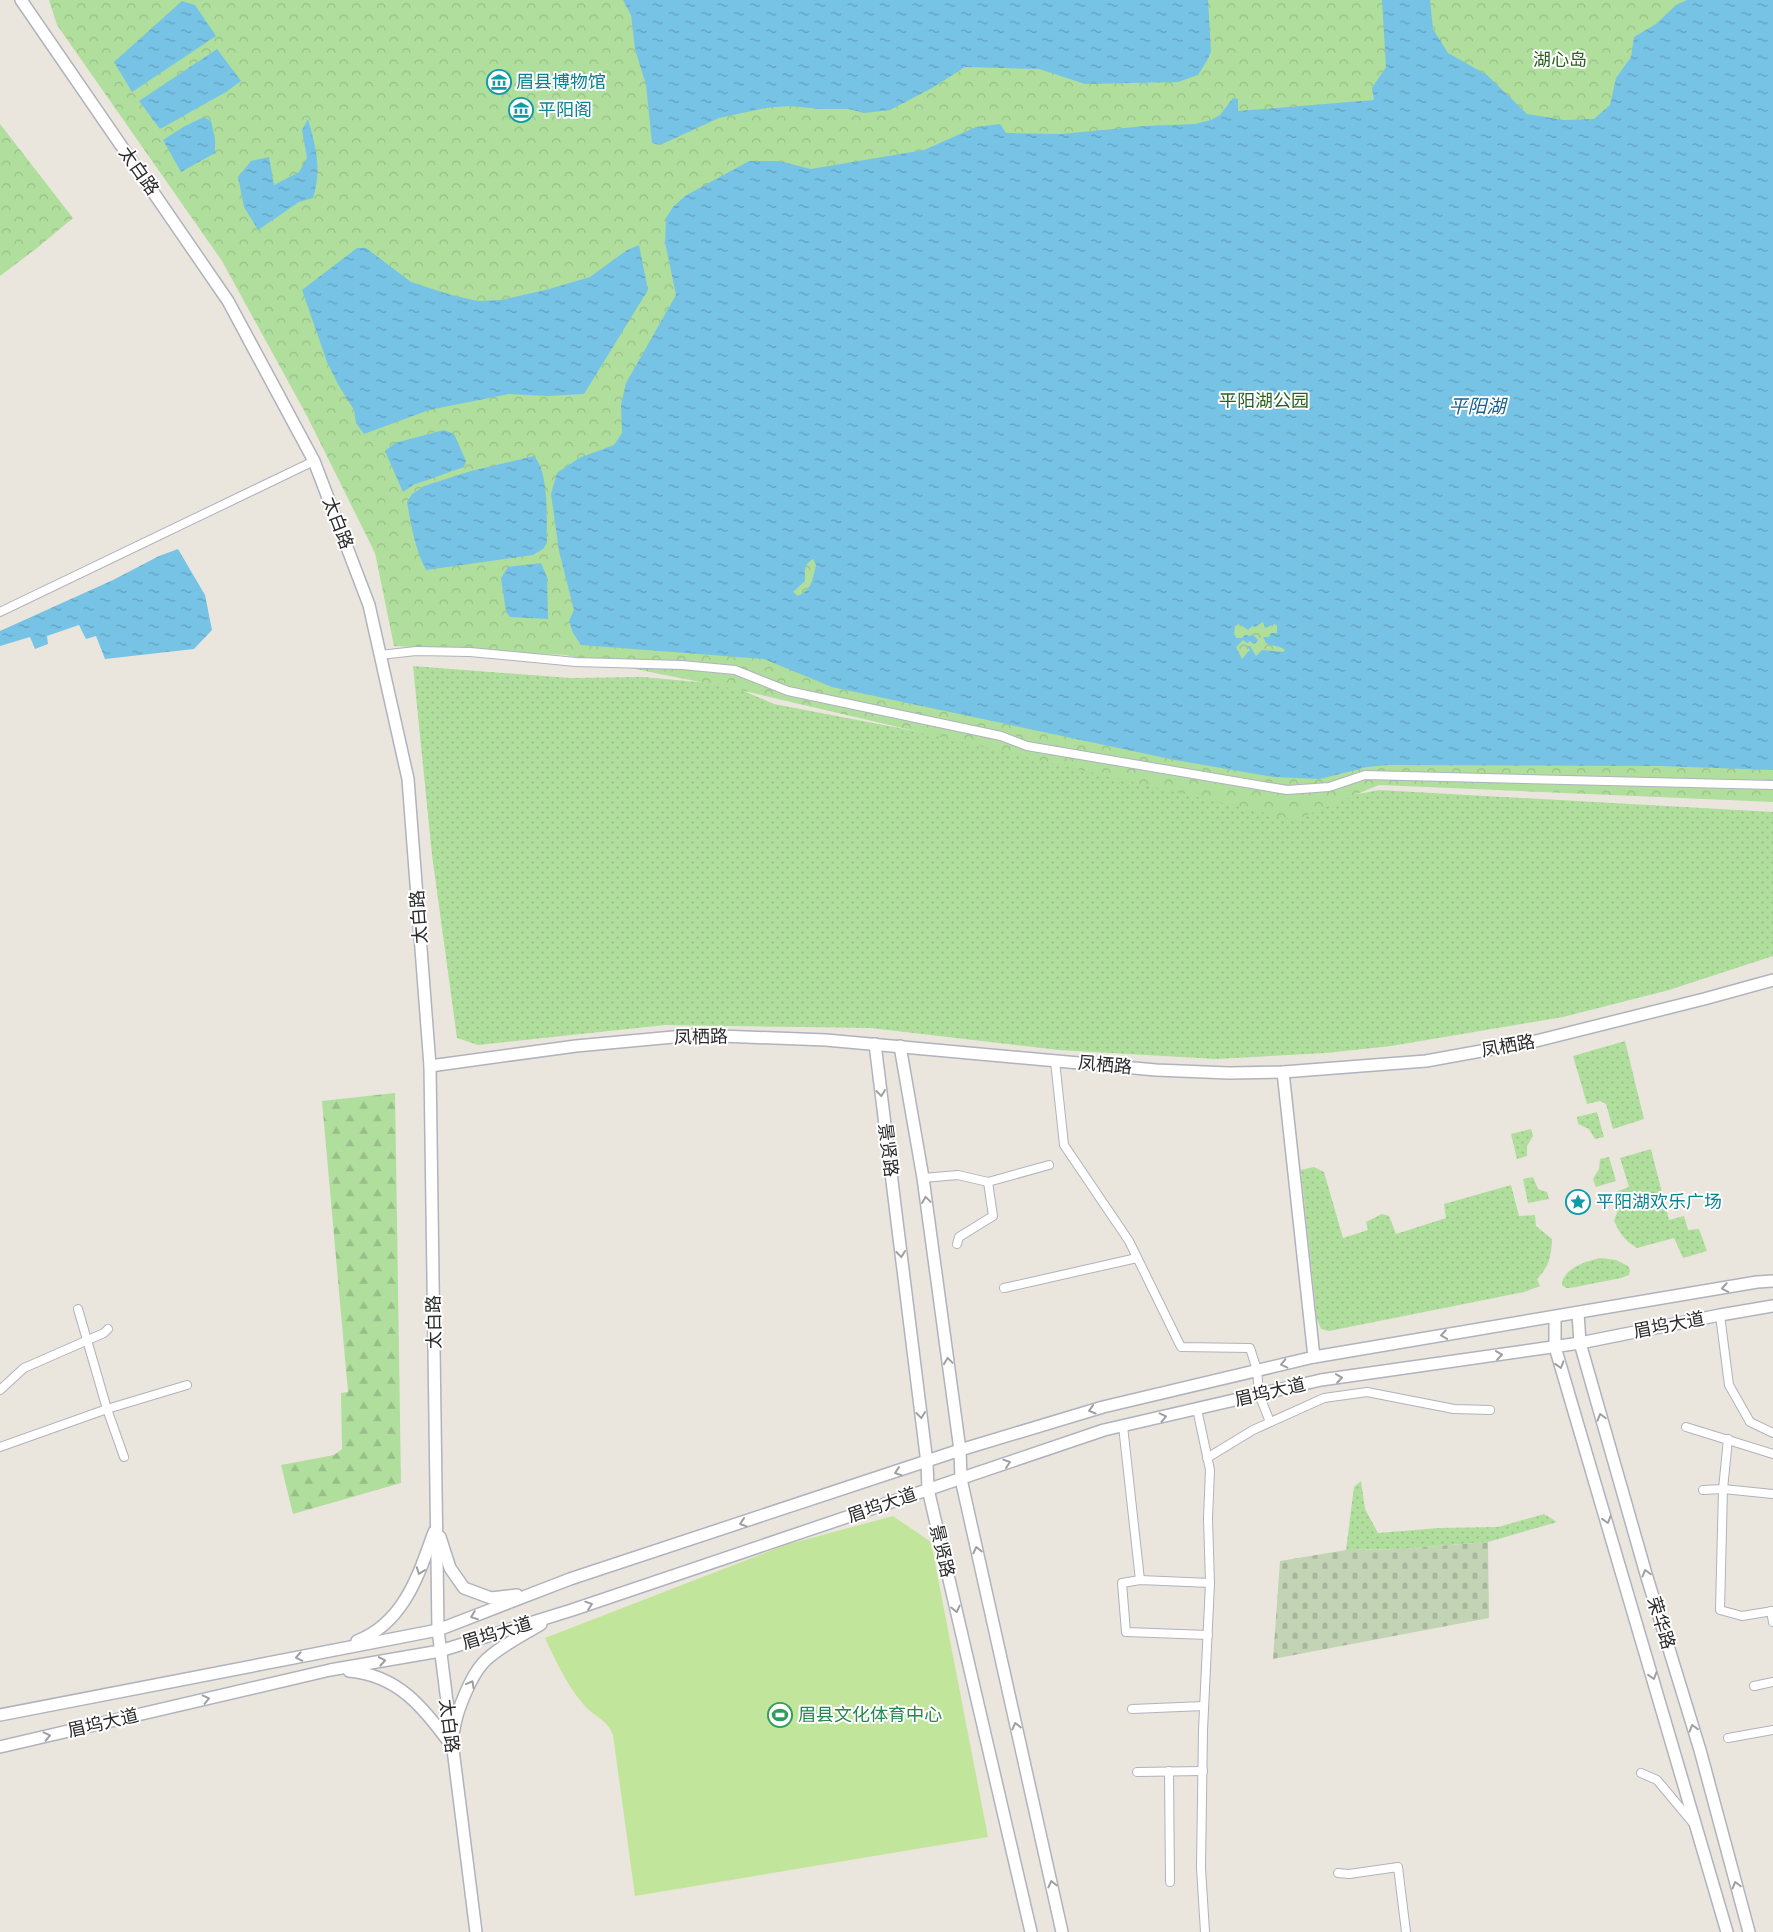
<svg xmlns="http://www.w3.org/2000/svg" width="1773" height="1932" viewBox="0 0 1773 1932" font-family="Arial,'Noto Sans SC',sans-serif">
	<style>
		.grass { fill: url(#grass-dots) }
		.forest { fill: url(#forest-firs) }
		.cemetery { fill: url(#cemetery-stones) }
		.park { fill: url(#park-crowns) }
		.pitch { fill: #c1e59a }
		.water { fill: url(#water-ripples); fill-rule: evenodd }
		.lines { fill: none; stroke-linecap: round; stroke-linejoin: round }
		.street-casing { stroke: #b0b2bd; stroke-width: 10 }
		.secondary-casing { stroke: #b0b2bd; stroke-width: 14 }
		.street { stroke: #fff; stroke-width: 8 }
		.secondary { stroke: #fff; stroke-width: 11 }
		.oneway { stroke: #9f9f9f }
		.labels { text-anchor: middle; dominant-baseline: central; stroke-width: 4; stroke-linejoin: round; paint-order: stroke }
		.park-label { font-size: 18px; fill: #29621f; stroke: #fff }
		.culture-label { font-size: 18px; fill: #0d838f; stroke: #fff; text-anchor: start }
		.street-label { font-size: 18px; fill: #2a2a2a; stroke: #fff }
		.leisure-label { font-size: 18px; fill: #27864d; stroke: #fff; text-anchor: start }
		.water-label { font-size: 19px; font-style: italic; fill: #176191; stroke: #fff }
	</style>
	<defs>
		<pattern id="grass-dots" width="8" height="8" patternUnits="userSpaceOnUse" patternTransform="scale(1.25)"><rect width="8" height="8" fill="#b0de9d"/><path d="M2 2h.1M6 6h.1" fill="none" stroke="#98bf87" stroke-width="1.8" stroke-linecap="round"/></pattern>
		<pattern id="forest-firs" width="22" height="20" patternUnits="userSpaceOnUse" patternTransform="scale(1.25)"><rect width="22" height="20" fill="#b0de9d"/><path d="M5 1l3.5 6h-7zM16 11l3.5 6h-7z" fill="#98bf87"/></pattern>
		<pattern id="cemetery-stones" width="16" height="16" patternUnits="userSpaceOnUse" patternTransform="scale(1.25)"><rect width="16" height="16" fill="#c3d4b5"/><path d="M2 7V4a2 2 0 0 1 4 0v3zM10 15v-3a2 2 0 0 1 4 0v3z" fill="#a8b69c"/></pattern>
		<pattern id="park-crowns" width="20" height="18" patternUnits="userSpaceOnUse" patternTransform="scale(1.25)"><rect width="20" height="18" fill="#b0de9d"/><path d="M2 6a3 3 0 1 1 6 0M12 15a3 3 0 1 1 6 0" fill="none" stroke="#98bf87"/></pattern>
		<pattern id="water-ripples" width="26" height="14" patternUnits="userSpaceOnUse" patternTransform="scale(1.25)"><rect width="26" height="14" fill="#77c3e6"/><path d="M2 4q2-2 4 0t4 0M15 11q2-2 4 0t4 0" fill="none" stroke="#629fbb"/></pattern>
	</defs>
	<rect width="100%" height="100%" fill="#ebe6dd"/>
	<g class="grass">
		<polygon points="413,666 570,678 643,677 730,685 774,704 1301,805 1379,790 1773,812 1773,956 1669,990 1563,1017 1391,1046 1326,1053 1216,1059 1059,1050 871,1028 665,1025 478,1045 457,1038 432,855"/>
		<polygon points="1625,1041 1644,1119 1613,1129 1606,1104 1600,1101 1587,1104 1573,1056"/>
		<polygon points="1597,1112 1604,1137 1595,1139 1589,1129 1578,1124 1577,1117"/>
		<polygon points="1531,1129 1533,1136 1527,1146 1527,1156 1517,1159 1511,1134"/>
		<path d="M1651,1149L1669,1220L1684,1216L1688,1230L1699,1229L1707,1251L1683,1258L1674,1238L1637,1248C1625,1241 1620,1234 1614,1221L1619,1207L1615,1192L1629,1187L1620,1158Z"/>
		<polygon points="1609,1157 1616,1181 1596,1187 1593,1179 1599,1169 1600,1159"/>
		<path d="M1314,1167L1324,1172L1343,1238L1368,1230L1366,1222L1382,1214L1389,1216L1396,1234L1446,1218L1444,1204L1511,1185L1519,1216L1535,1215L1536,1226L1552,1239C1551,1257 1550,1265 1537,1279L1540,1286L1524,1292L1329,1331L1321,1329L1317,1319L1301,1170Z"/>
		<polygon points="1533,1177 1538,1189 1547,1192 1549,1199 1528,1203 1523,1179"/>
		<path d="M1601,1258L1616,1260L1628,1266L1630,1270L1629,1275L1621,1278L1570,1288H1566L1562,1285C1563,1268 1586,1261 1601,1258Z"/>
		<polygon points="1361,1481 1365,1509 1378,1533 1439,1528 1498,1527 1544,1514 1557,1522 1488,1542 1399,1549 1346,1550 1354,1487"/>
	</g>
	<polygon class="forest" points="395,1093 401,1483 293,1514 281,1465 334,1455 342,1449 341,1393 348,1392 322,1101"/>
	<polygon class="cemetery" points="1488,1542 1489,1618 1273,1659 1280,1561 1346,1550 1399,1549"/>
	<g class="park">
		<polygon points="49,0 1773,0 1773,802 1379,785 1295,820 740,690 565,655 394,646 375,553 307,416 222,261 57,25"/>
		<polygon points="0,124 73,218 37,248 0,276"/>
	</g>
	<path class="pitch" d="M893,1516L931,1542L988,1837L635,1896L613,1735C607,1719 594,1717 584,1705C567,1686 556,1661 545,1638L785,1545Z"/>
	<g class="water">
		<polygon points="623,0 1208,0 1211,51 1208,59 1198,75 1178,82 1085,84 1039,69 965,67 932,88 890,110 864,113 849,109 820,109 790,106 765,108 719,118 660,145 652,143 646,85 635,49 631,15"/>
		<path d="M1382,0H1430L1433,29L1448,53L1487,75L1527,114L1564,120L1594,119L1610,105L1616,78L1631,57L1634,37L1656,24L1676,5L1687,0H1773V770L1659,766L1388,765L1367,767L1320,779L1274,777L1175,760L832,687L764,659L581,645L573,633L569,621L574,610L559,551L551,494L557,473L579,458L614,445L622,433L621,405L626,383L676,295L665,242L666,218L673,207L685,196L749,161H779L811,169L924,150L976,127L1000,124L1006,133L1061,134L1145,126L1195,124L1211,120L1220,115L1233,98L1238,99V111L1374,100L1372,88L1386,67ZM813,559L816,565C812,580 813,588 798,596L793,592L805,581C805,571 803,565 813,559ZM1263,622L1265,628L1275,624L1277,626V633H1271L1269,637H1263L1266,643C1273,647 1279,645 1285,650L1283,652L1262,650L1256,656L1250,646H1247L1250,650L1242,659L1236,647L1243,640L1247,643L1250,641L1253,644L1256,643L1258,640L1252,634L1251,636L1245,635L1242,638H1236L1234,634L1235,626L1239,624L1248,630L1252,626L1255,627Z"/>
		<polygon points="182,1 195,5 216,36 132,92 114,62"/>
		<polygon points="217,49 241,81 226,92 160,129 139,101"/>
		<polygon points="204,117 211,121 215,139 215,153 181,172 163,140 185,126"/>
		<path d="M308,119C316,147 322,169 313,198L299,202L258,230L244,207L238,177L251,161L269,157L274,185L299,172L307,158L302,130Z"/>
		<polygon points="639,245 648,290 584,394 547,396 509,394 429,410 364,434 356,423 354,410 339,386 327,362 302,290 357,248 366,248 411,282 451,295 478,301 501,300 549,289 590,277 627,250"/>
		<polygon points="444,430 454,434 466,461 464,467 413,485 403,492 385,451 395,443"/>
		<path d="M534,456C550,474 546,519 547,543L543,549L533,555L426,570C415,549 411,525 407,502L412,494L424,486L471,471Z"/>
		<polygon points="178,549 205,595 212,630 194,649 105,659 96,636 86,639 79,625 47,636 48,644 35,649 30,637 0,646 0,631 113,580 159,556"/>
		<polygon points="541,563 547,577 548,619 510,617 506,612 501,578 508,567"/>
	</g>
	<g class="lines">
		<defs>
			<g id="street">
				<polyline points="0,612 314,461"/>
				<polyline points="380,655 416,651 470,652 576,662 682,665 735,670 788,691 1001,736 1027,746 1287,790 1329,787 1365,775 1773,785"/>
				<polyline points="1055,1061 1064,1145 1129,1241 1181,1347 1250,1348 1257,1370 1259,1394 1270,1422"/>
				<polyline points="923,1178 958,1175 988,1182 1049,1165"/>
				<polyline points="957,1244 959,1237 993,1216 988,1182"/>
				<polyline points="1004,1288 1137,1258"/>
				<polyline points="78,1309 107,1409 124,1457"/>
				<polyline points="1720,1315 1729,1385 1750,1422 1773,1433"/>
				<polyline points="0,1390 24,1368 104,1333 108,1329"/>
				<polyline points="1197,1409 1210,1470 1208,1518 1210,1583 1203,1730 1201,1868 1205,1932"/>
				<polyline points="1123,1426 1140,1580"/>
				<polyline points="1686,1427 1773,1454"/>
				<polyline points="1728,1439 1723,1489 1720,1610 1742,1616 1773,1611"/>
				<polyline points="0,1447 107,1409 187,1385"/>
				<polyline points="1207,1458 1253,1430 1324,1398 1367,1392 1454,1409 1490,1410"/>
				<polyline points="1703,1490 1723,1489 1773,1494"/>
				<polyline points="1771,1611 1773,1622"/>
				<polyline points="1208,1635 1126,1632 1122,1583 1140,1580 1210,1583"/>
				<polyline points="1754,1686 1773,1682"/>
				<polyline points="1132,1709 1204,1706"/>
				<polyline points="1728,1738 1773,1730"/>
				<polyline points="1169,1771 1170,1882"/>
				<polyline points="1137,1772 1203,1771"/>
				<polyline points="1641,1773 1657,1780 1693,1823"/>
				<polyline points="1338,1873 1349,1874 1398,1867 1406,1932"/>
			</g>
			<g id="secondary">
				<polyline points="21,0 228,301 314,461 369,605 408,779 430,1066 438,1630 476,1932"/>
				<polyline points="875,1044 927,1463 928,1489 1031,1932"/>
				<polyline points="900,1046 923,1178 960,1450 961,1479 1062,1932"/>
				<polyline points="430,1066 576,1046 695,1035 826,1040 1156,1070 1229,1073 1283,1072 1426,1061 1536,1041 1704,999 1773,980"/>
				<polyline points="1283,1072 1314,1357"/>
				<polyline points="1578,1313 1580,1343 1646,1574 1700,1750 1749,1932"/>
				<polyline points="1555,1317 1555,1347 1727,1932"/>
				<polyline points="440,1537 450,1568 464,1588 491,1598 517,1595"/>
				<path d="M357,1641C404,1623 419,1574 434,1532"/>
				<path d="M349,1671C398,1675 424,1708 451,1745"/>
				<polyline points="0,1715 438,1630 570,1579 960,1450 1103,1407 1314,1357 1757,1282 1773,1281"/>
				<path d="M454,1730C456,1712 471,1676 483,1663C495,1649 525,1634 541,1624"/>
				<polyline points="0,1747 330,1670 440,1651 572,1610 1104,1430 1321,1380 1580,1343 1720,1315 1773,1306"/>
			</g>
		</defs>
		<use href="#street" class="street-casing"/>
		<use href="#secondary" class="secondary-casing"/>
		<use href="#street" class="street"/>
		<use href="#secondary" class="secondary"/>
	</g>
	<defs><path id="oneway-chevron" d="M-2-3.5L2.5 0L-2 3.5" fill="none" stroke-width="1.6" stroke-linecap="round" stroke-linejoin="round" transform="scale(1.25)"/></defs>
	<g class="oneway">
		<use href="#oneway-chevron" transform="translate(881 1093) rotate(83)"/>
		<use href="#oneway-chevron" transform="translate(926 1200) rotate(-98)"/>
		<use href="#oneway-chevron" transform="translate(901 1254) rotate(83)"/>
		<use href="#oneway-chevron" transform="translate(1725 1288) rotate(170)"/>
		<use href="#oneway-chevron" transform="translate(1444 1335) rotate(171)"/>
		<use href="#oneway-chevron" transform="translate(1499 1355) rotate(-8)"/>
		<use href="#oneway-chevron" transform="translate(948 1361) rotate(-98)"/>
		<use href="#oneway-chevron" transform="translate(1284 1364) rotate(167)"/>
		<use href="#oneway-chevron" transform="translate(1560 1365) rotate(73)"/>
		<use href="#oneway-chevron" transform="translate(1339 1378) rotate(-8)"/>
		<use href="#oneway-chevron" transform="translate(1092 1410) rotate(163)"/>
		<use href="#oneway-chevron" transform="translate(921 1415) rotate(83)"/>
		<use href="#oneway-chevron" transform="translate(1163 1417) rotate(-13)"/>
		<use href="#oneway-chevron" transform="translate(1601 1417) rotate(-106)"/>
		<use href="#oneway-chevron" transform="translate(1007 1463) rotate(-19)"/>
		<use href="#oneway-chevron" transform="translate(898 1472) rotate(162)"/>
		<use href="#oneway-chevron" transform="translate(1607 1520) rotate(73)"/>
		<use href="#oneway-chevron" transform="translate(743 1523) rotate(162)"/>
		<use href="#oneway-chevron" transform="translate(977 1550) rotate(-103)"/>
		<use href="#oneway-chevron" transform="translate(420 1571) rotate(110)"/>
		<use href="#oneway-chevron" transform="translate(1646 1573) rotate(-106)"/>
		<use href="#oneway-chevron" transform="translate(589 1605) rotate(-19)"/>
		<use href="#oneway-chevron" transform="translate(956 1609) rotate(77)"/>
		<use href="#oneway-chevron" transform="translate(474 1616) rotate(159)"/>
		<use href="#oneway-chevron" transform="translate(299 1657) rotate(169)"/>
		<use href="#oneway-chevron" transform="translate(382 1661) rotate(-10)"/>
		<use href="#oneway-chevron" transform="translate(1653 1676) rotate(73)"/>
		<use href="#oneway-chevron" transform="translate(471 1684) rotate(-61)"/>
		<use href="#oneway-chevron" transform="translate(206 1699) rotate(-13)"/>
		<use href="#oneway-chevron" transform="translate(1016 1726) rotate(-103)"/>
		<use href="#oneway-chevron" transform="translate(1693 1728) rotate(-107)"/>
		<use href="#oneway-chevron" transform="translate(47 1736) rotate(-13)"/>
		<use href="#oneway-chevron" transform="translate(1052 1884) rotate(-103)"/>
		<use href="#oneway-chevron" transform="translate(1736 1885) rotate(-105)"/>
	</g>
	<defs>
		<symbol id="museum-ring" viewBox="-11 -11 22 22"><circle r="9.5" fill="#fff" stroke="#0f9aa8" stroke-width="1.5"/><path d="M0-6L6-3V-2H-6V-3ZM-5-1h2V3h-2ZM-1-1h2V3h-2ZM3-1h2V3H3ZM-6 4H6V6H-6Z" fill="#0f9aa8"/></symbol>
		<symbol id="sight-ring" viewBox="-11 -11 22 22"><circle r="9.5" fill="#fff" stroke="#0f9aa8" stroke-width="1.5"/><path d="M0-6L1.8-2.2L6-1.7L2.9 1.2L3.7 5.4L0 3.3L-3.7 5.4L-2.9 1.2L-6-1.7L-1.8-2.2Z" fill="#0f9aa8"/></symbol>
		<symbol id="stadium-ring" viewBox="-11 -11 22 22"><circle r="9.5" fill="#fff" stroke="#2e9e5b" stroke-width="1.5"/><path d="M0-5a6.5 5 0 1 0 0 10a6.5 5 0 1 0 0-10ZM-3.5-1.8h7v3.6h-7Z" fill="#2e9e5b"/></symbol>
	</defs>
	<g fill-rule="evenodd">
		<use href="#museum-ring" x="485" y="68" width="28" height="28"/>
		<use href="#museum-ring" x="507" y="96" width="28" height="28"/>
		<use href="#sight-ring" x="1564" y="1188" width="28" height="28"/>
		<use href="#stadium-ring" x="766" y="1701" width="28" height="28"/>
	</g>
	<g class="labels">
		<g class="park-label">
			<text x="1560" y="60">湖心岛</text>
			<text x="1264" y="401">平阳湖公园</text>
		</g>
		<g class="culture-label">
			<text x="516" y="82">眉县博物馆</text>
			<text x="538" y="110">平阳阁</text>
			<text x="1596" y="1202">平阳湖欢乐广场</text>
		</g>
		<g class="street-label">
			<text transform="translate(139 171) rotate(55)">太白路</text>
			<text transform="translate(338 523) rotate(69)">太白路</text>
			<text transform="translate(419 917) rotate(-94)">太白路</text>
			<text transform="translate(701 1037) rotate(-1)">凤栖路</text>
			<text transform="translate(1508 1046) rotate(-10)">凤栖路</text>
			<text transform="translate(1105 1065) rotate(5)">凤栖路</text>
			<text transform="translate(888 1150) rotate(83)">景贤路</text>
			<text transform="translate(434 1322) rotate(-91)">太白路</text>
			<text transform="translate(1669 1325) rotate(-11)">眉坞大道</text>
			<text transform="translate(1270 1392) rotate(-13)">眉坞大道</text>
			<text transform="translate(882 1505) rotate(-19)">眉坞大道</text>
			<text transform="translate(942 1551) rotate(77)">景贤路</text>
			<text transform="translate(1661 1623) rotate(73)">荣华路</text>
			<text transform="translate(497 1633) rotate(-17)">眉坞大道</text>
			<text transform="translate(103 1723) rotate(-13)">眉坞大道</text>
			<text transform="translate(449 1726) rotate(83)">太白路</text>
		</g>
		<g class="leisure-label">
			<text x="798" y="1715">眉县文化体育中心</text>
		</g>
		<g class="water-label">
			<text x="1477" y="406">平阳湖</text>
		</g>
	</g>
</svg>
